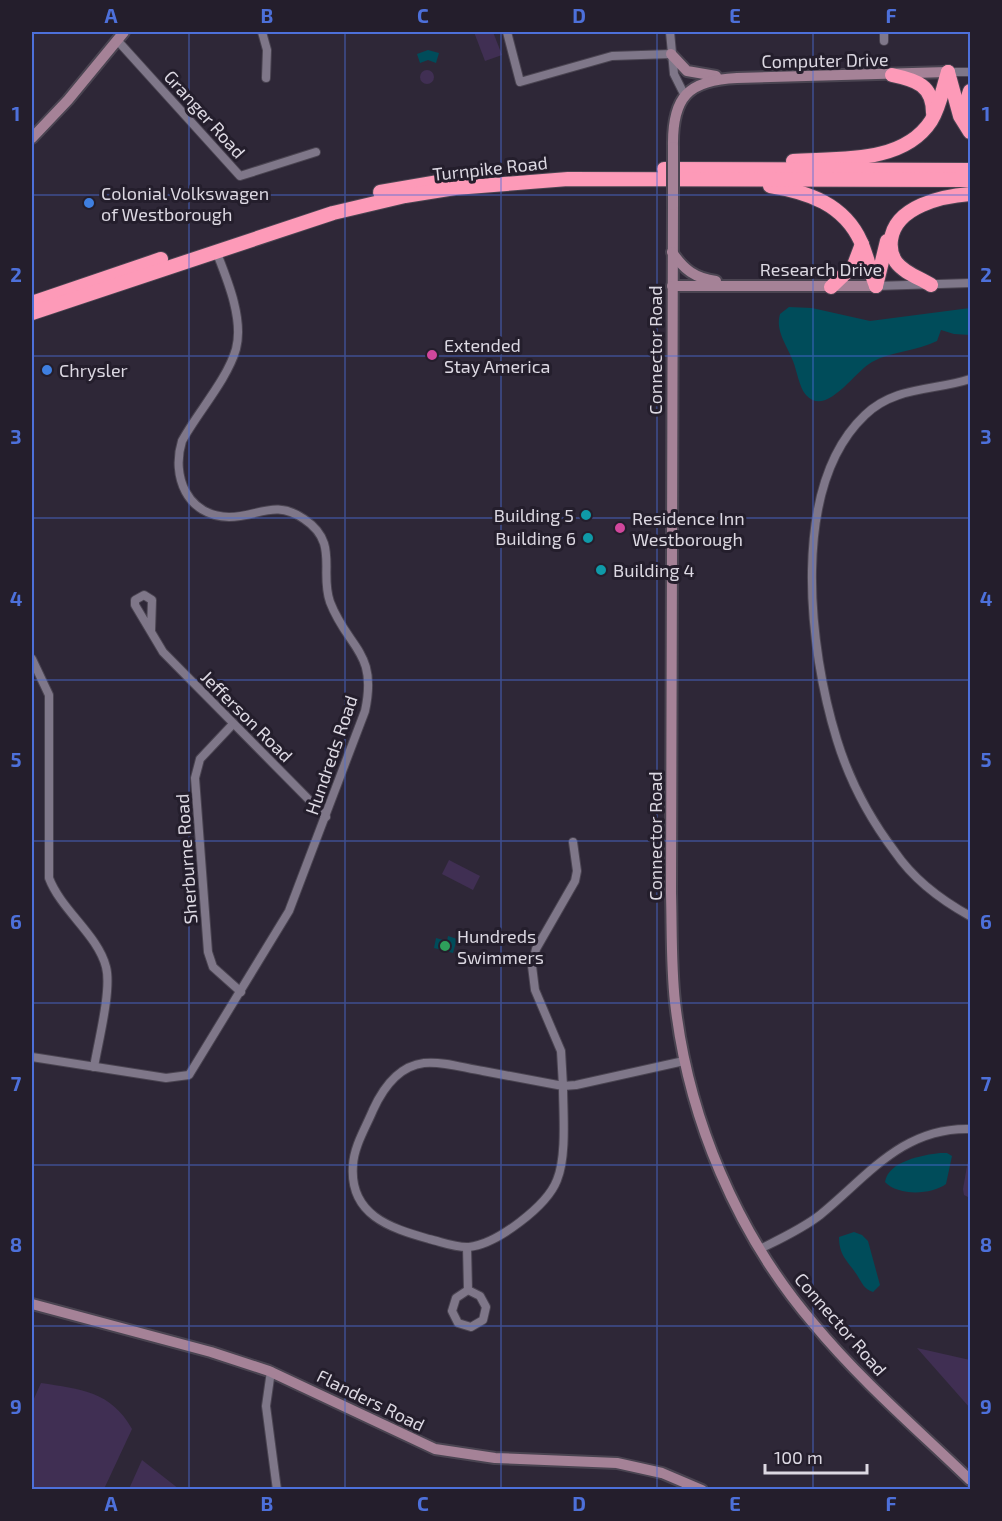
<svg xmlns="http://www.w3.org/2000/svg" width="1002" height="1521" viewBox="0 0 1002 1521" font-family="'Exo 2',sans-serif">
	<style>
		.green { fill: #402f53 }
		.water { fill: #004c5a }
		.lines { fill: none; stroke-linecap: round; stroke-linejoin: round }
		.street-casing { stroke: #4a4451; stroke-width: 10 }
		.secondary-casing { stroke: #4a4451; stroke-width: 14 }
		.highway-casing { stroke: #4a4451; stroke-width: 16 }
		.street { stroke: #7f7789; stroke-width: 8 }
		.secondary { stroke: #a58297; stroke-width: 10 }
		.highway { stroke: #fd9ab8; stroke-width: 14 }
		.secondary-bridge-casing { stroke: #4a4451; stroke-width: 14; stroke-linecap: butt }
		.secondary-bridge { stroke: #a58297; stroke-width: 10 }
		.grid { fill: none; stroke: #4d70da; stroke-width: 1.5; stroke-opacity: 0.55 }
		.shop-dot { fill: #3f7fe0; stroke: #241e2c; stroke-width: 2 }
		.hotel-dot { fill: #d1479c; stroke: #241e2c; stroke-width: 2 }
		.culture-dot { fill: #0f9aa8; stroke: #241e2c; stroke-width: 2 }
		.leisure-dot { fill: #2e9e5b; stroke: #241e2c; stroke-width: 2 }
		.labels { text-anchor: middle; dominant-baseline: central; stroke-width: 6; stroke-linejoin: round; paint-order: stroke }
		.street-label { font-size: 18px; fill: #dcd8e2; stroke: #241e2c }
		.poi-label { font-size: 18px; fill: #dcd8e2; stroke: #241e2c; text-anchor: start }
		.neatline { fill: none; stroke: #4d70da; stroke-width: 2 }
		.grid-label { font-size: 20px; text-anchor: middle; font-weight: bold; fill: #4d70da }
	</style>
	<rect width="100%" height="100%" fill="#2e2737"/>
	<g class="green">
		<polygon points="474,32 493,32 502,55 485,61"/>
		<circle cx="427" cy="77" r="7"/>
		<polygon points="449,860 480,876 473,890 442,874"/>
		<polygon points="970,1149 970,1198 964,1195 963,1189"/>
		<polygon points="917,1348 970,1360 970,1408"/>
		<path d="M41,1383C80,1389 111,1391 132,1429L104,1489H32V1403Z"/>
		<polygon points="142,1460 179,1489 129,1489"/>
	</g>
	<g class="water">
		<polygon points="428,50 439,53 436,63 428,60 420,63 417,54"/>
		<path d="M789,307L812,308L870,321L970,308V335L954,334L941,330L937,341C917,351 892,351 872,362C855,371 826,418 806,395C799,387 797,371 793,361C787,345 775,331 780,314Z"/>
		<polygon points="448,936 457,939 453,953 434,948 436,938 447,941"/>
		<path d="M940,1153H947L952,1156L946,1184C931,1195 898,1196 885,1182C888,1161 923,1155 940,1153Z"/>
		<path d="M854,1232L862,1235L868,1241L880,1285L873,1292C864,1289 862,1283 857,1275C848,1261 839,1256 839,1237Z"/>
	</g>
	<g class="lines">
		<defs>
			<g id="street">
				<polyline points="262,32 267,50 266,78"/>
				<polyline points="507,32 520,82 612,56 671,54"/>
				<polyline points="670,32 674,74 685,96"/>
				<polyline points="117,40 240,176 316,152"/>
				<polyline points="884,41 884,32"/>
				<polyline points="948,72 970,72"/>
				<polyline points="876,286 970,283"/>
				<path d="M970,379C934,391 895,386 865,415C789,487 809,650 837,740C849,779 870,819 895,852C914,880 941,900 970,916"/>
				<polyline points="151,631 152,600 144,595 135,600 135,605 163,652 326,817"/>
				<path d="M32,659L49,695V878C61,910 98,935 106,967C112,989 98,1043 94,1067"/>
				<polyline points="233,724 200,759 195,778 208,952 213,967 241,992"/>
				<path d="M573,842L577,871L575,881L536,949L532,966L535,990L561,1051L563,1086C536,1081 509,1076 483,1071C464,1068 443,1061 424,1063C399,1066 383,1088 373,1110C366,1127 354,1146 353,1165C349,1215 390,1228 429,1239C442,1242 456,1248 469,1247C497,1244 547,1206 557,1180C567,1156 563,1112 563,1086L576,1085L684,1061"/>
				<path d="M32,1057L166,1078L189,1075L289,911L365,711C378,651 348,649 330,602C319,571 340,543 304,519C275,499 258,517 229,517C187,516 171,476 182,441C197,413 227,380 236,349C244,319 227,279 216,251"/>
				<polyline points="467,1247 468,1290 456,1298 452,1311 458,1323 471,1327 483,1320 486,1307 480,1296 468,1290"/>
				<path d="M760,1249C780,1239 802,1229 820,1215C867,1177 902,1127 970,1129"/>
				<polyline points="271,1371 266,1406 277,1490"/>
			</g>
			<g id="secondary">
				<polyline points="671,54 687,71 716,76"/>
				<polyline points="32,138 68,100 124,32"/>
				<path d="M673,147C672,97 688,80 737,78L948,72"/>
				<path d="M673,205L671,893C672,929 671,966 675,1002C688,1118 737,1234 813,1323C860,1380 917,1429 970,1480"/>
				<path d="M672,252C684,270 695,278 716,281"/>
				<polyline points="672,286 876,286"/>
				<polyline points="32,1304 211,1352 269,1371 435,1449 495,1458 617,1463 662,1473 702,1490"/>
			</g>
			<g id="highway">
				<polyline points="948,72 960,116 970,132"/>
				<path d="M892,75C916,80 933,85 933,113"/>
				<polyline points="966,121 965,106 970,91"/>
				<path d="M793,161C839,158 903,164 931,121C940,107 943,87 948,72"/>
				<polyline points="664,169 970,170"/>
				<path d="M770,186C808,192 844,204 861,242C867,256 870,271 876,286"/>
				<polyline points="380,192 456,179"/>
				<path d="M931,285C920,278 904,273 896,262C891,255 890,248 891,240C895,206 943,196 970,194"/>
				<polyline points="876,286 887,241"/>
				<polyline points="831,287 854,265 862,244"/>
				<polyline points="32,303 161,259"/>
				<polyline points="32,313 333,213 405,196 455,188 568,179 970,180"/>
			</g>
		</defs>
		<use href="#street" class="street-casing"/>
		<use href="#secondary" class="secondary-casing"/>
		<use href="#highway" class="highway-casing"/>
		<use href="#street" class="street"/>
		<use href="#secondary" class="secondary"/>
		<use href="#highway" class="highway"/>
		<defs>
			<polyline id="secondary-bridge" points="673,205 673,147"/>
		</defs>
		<use href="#secondary-bridge" class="secondary-bridge-casing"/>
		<use href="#secondary-bridge" class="secondary-bridge"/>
	</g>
	<path class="grid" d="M189,32V1490M345,32V1490M501,32V1490M657,32V1490M813,32V1490M32,195H970M32,356H970M32,518H970M32,680H970M32,841H970M32,1003H970M32,1165H970M32,1326H970"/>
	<g class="shop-dot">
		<circle cx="89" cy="203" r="6"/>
		<circle cx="47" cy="370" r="6"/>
	</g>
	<g class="hotel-dot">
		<circle cx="432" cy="355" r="6"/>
		<circle cx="620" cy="528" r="6"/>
	</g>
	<g class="culture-dot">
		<circle cx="586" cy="515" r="6"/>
		<circle cx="588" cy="538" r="6"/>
		<circle cx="601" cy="570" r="6"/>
	</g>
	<circle class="leisure-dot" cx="445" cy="946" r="6"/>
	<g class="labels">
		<g class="street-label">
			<text transform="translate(825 60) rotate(-1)">Computer Drive</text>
			<text transform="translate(205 114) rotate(48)">Granger Road</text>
			<text transform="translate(490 168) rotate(-6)">Turnpike Road</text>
			<text x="821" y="269">Research Drive</text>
			<text transform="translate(655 350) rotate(-90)">Connector Road</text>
			<text transform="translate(247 716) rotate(45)">Jefferson Road</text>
			<text transform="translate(331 755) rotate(-71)">Hundreds Road</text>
			<text transform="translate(655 836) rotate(-90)">Connector Road</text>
			<text transform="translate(186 859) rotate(-94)">Sherburne Road</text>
			<text transform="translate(841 1324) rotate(49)">Connector Road</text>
			<text transform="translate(371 1400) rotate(26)">Flanders Road</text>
		</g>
		<g class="poi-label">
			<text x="101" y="193">Colonial Volkswagen<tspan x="101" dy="21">of Westborough</tspan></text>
			<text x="444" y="345">Extended<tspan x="444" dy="21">Stay America</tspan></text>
			<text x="59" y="370">Chrysler</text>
			<text x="574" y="515" text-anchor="end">Building 5</text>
			<text x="632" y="518">Residence Inn<tspan x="632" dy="21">Westborough</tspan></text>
			<text x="576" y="538" text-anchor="end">Building 6</text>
			<text x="613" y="570">Building 4</text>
			<text x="457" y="936">Hundreds<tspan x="457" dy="21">Swimmers</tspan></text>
		</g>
	</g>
	<rect width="1002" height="1521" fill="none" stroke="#241e2c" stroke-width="66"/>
	<path d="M765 1464v9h102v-9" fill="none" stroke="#dcd8e2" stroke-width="3"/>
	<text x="774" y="1464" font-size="18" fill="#dcd8e2" stroke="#241e2c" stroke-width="4.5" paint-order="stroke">100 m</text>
	<rect x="33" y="33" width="936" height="1455" class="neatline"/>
	<g class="grid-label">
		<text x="111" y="23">A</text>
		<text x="267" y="23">B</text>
		<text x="423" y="23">C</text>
		<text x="579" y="23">D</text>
		<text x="735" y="23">E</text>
		<text x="891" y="23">F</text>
		<text x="16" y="121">1</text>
		<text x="986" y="121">1</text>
		<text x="16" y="282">2</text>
		<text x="986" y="282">2</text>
		<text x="16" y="444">3</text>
		<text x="986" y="444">3</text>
		<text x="16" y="606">4</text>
		<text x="986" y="606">4</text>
		<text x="16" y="767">5</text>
		<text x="986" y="767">5</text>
		<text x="16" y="929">6</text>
		<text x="986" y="929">6</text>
		<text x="16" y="1091">7</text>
		<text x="986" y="1091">7</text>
		<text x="16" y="1252">8</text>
		<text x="986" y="1252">8</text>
		<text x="16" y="1414">9</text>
		<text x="986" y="1414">9</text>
		<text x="111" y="1511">A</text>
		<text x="267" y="1511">B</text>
		<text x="423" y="1511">C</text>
		<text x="579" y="1511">D</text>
		<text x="735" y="1511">E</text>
		<text x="891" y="1511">F</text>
	</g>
</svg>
